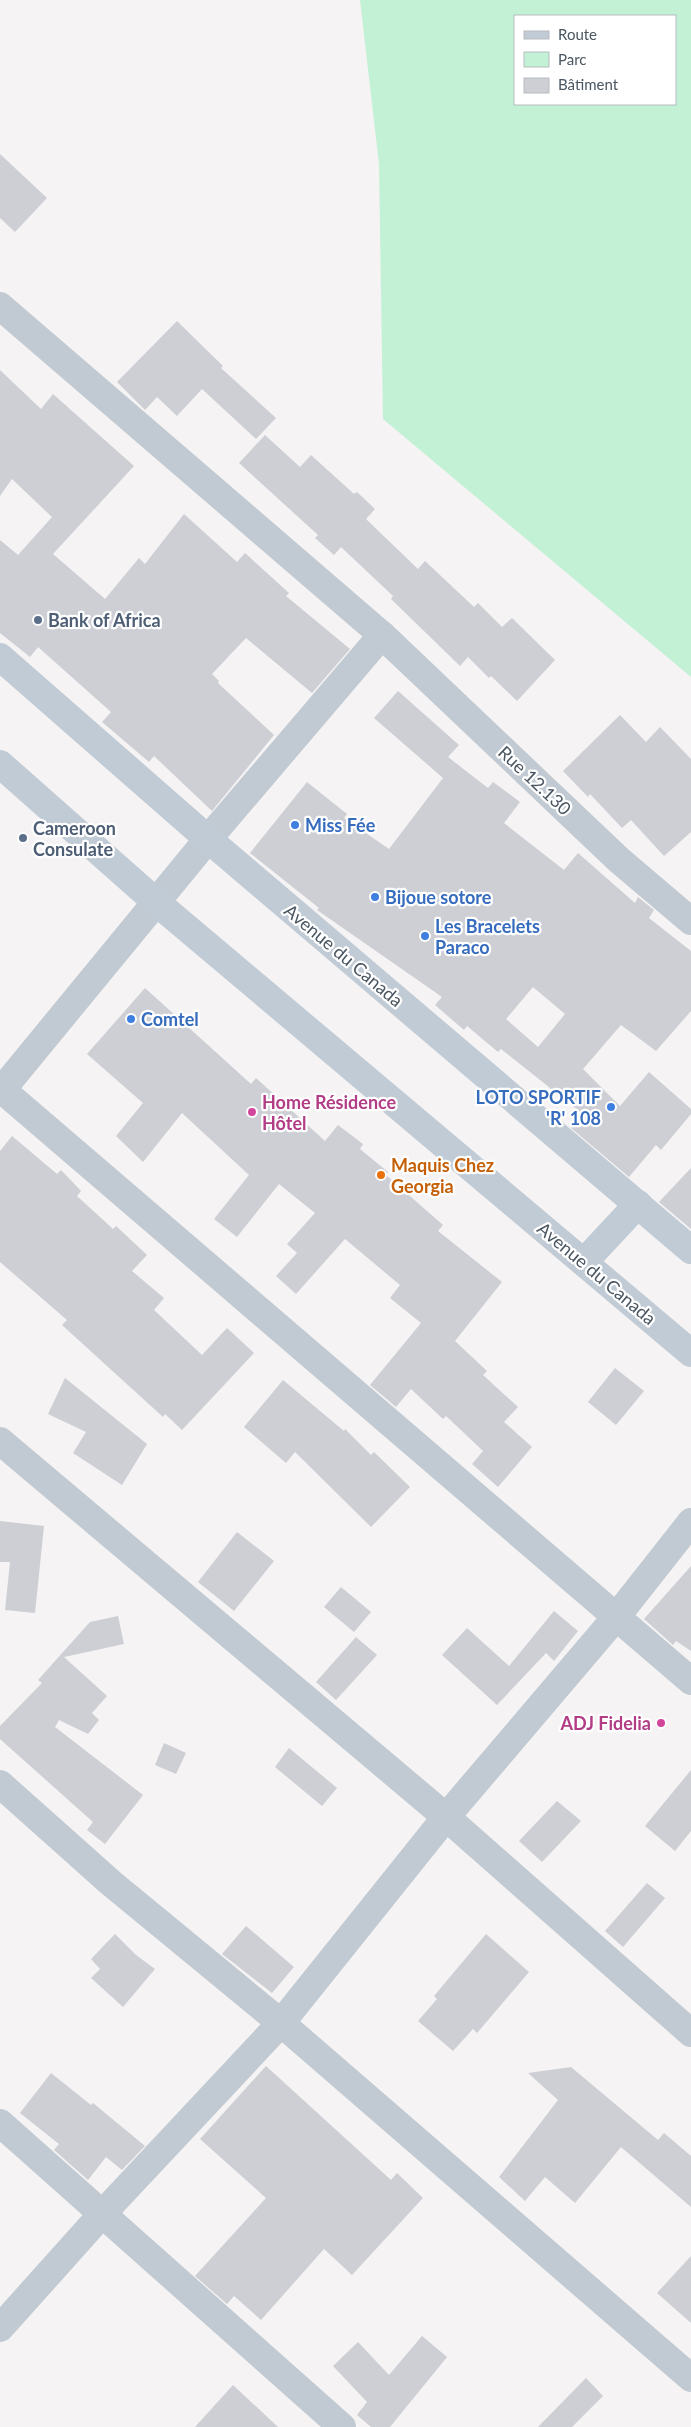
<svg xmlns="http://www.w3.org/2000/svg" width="691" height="2427" viewBox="0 0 691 2427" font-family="Lato,sans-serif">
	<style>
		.green { fill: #c3f1d5; fill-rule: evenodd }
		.building { fill: #cdcfd5; fill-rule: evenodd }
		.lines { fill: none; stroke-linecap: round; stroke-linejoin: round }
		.minor { stroke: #c1cad2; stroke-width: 28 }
		.secondary { stroke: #c1cbd6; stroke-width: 28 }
		.service-dot { fill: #5c6f8a; stroke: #fff; stroke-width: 2 }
		.shop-dot { fill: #3f7fe0; stroke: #fff; stroke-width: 2 }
		.hotel-dot { fill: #d1479c; stroke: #fff; stroke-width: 2 }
		.food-dot { fill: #e8710a; stroke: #fff; stroke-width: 2 }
		.labels { text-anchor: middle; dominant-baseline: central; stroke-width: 4.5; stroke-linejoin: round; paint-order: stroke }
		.service-label { font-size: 18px; font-weight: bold; fill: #4e5e75; stroke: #fff; text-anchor: start }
		.street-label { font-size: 18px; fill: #4a5661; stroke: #fff }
		.shop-label { font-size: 18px; font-weight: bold; fill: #366cbe; stroke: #fff; text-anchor: start }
		.hotel-label { font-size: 18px; font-weight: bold; fill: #b23c85; stroke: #fff; text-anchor: start }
		.food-label { font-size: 18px; font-weight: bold; fill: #c56008; stroke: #fff; text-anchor: start }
	</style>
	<rect width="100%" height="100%" fill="#f5f3f3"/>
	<path class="green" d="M360,0H691V677L383,419L379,164ZM515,16H675V104H515Z"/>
	<g class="building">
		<polygon points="0,154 47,198 15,232 0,218"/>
		<polygon points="177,321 223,366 221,368 276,418 256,439 202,389 177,416 157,397 145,410 117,382"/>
		<polygon points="0,370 41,409 53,394 134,466 53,554 105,599 139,558 145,564 184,514 237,562 245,553 289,593 286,596 350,649 312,693 246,638 212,674 219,681 218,683 274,735 212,811 154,756 149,762 102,722 111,712 38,647 30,657 0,633 0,540 18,555 52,517 12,479 0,496"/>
		<polygon points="265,435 300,467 311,455 354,494 357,492 375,509 366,519 418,569 425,561 474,607 478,603 502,627 512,618 555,660 517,701 491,676 489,678 468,657 460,666 391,599 393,596 341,547 334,555 315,538 318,535 239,463"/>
		<path d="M398,691L459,745L448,757L488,788L493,782L520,802L504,823L564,870L578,853L635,903L638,897L654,910L649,918L691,951V1011L656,1051L621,1025L583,1069L620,1106L649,1072L691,1109V1114L661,1150L656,1145L629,1177L571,1128L584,1115L501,1049L498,1052L467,1026L464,1030L435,1005L442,997L317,910L319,908L250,853L307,782L347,814L344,818L389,849L443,778L374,718ZM533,987L565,1014L538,1047L506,1019Z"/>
		<polygon points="620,715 646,742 660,727 691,759 691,832 664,856 631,820 622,828 590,794 588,797 563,771"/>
		<polygon points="145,988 251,1084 256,1078 325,1141 338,1125 363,1144 360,1149 388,1172 386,1175 443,1225 438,1231 502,1282 455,1341 487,1371 483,1375 518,1407 504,1422 532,1447 498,1487 472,1464 483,1451 446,1416 443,1419 411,1389 396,1407 370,1385 421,1323 390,1298 400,1285 345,1239 296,1294 276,1276 297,1253 287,1244 315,1213 279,1184 237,1237 214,1219 249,1175 182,1113 143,1162 116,1136 143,1103 87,1054"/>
		<polygon points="12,1136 57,1174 61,1170 81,1191 77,1196 113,1229 116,1226 147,1255 132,1271 164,1298 154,1310 202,1355 227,1328 254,1353 182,1430 165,1414 163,1417 62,1325 67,1320 0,1262 0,1151"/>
		<polygon points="691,1168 691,1229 659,1202"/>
		<polygon points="615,1368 644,1391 616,1425 588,1402"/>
		<polygon points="65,1378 147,1444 122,1485 73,1453 86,1432 48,1414"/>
		<polygon points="283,1380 344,1431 345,1429 371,1455 374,1452 410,1487 371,1527 295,1452 286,1463 244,1427"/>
		<polygon points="0,1521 44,1526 35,1613 5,1610 10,1562 0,1562"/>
		<polygon points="237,1532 274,1561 234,1611 198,1582"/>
		<polygon points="691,1566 691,1651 676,1641 673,1645 644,1619"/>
		<polygon points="341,1587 371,1612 354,1632 324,1607"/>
		<polygon points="554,1611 578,1631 554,1661 546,1653 497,1705 442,1655 467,1628 509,1666"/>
		<polygon points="118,1616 124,1644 64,1657 107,1696 92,1713 99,1720 88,1734 59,1720 55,1727 143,1795 105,1844 87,1830 93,1822 0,1739 0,1726 42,1683 38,1680 90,1622"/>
		<polygon points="356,1637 377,1655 336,1700 316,1682"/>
		<polygon points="164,1743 186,1753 176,1774 155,1765"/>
		<polygon points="289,1748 337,1788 322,1806 275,1767"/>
		<polygon points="691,1770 691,1831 675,1851 645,1826"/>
		<polygon points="557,1801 581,1821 542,1862 519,1841"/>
		<polygon points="647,1883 665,1898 623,1947 605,1931"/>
		<polygon points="246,1926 294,1967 272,1993 222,1954"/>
		<polygon points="115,1934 136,1955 155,1969 123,2007 91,1978 100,1969 91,1959"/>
		<polygon points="486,1934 529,1972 477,2033 473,2029 453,2051 418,2021 437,1999 434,1996"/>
		<polygon points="266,2066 391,2180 397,2173 423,2198 352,2275 324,2249 261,2320 234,2296 227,2304 195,2276 266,2198 200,2139"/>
		<polygon points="571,2067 658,2140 664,2133 691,2156 691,2207 621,2147 575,2203 545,2177 525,2201 499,2177 558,2100 528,2073"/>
		<polygon points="51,2073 91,2105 93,2103 145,2146 122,2170 106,2157 88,2180 54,2150 59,2144 20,2113"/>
		<polygon points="691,2256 691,2323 657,2293"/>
		<polygon points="422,2336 447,2357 390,2427 371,2427 357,2415 367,2402 333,2366 358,2342 389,2375"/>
		<polygon points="586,2378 603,2396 572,2427 538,2427"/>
		<polygon points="233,2385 278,2427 195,2427"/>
	</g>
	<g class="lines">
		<g class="minor">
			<polyline points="0,306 382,635 619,860 691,921"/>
			<polyline points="0,1088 691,1681"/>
			<polyline points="0,1092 208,839 382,635"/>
			<polyline points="0,1441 446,1817 691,2033"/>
			<polyline points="0,1784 111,1883 281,2023 691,2378"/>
			<polyline points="0,2123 342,2427"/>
			<polyline points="0,2328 103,2213 281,2023 446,1817 617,1616 691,1522"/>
		</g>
		<g class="secondary">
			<polyline points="0,657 208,839 691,1250"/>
			<polyline points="0,764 156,902 691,1353"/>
			<polyline points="584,1262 638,1204"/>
		</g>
	</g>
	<g class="service-dot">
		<circle cx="38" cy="620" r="5"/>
		<circle cx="23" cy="838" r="5"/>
	</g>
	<g class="shop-dot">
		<circle cx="295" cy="825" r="5"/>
		<circle cx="375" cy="897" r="5"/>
		<circle cx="425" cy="936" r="5"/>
		<circle cx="131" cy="1019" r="5"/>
		<circle cx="611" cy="1107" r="5"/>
	</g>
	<g class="hotel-dot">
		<circle cx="252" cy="1112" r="5"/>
		<circle cx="661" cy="1723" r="5"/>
	</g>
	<circle class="food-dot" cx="381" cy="1175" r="5"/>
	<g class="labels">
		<g class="service-label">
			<text x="48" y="620">Bank of Africa</text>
			<text x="33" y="828">Cameroon<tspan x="33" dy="21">Consulate</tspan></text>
		</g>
		<g class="street-label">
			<text transform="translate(535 780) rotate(43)">Rue 12.130</text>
			<text transform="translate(344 955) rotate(40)">Avenue du Canada</text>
			<text transform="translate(597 1273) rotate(40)">Avenue du Canada</text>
		</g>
		<g class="shop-label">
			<text x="305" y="825">Miss Fée</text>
			<text x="385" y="897">Bijoue sotore</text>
			<text x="435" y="926">Les Bracelets<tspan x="435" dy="21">Paraco</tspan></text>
			<text x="141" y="1019">Comtel</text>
			<text x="601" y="1097" text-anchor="end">LOTO SPORTIF<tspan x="601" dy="21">'R' 108</tspan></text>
		</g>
		<g class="hotel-label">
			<text x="262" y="1102">Home Résidence<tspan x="262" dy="21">Hôtel</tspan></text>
			<text x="651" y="1723" text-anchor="end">ADJ Fidelia</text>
		</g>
		<g class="food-label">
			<text x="391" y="1165">Maquis Chez<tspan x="391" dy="21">Georgia</tspan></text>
		</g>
	</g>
	<rect x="514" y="15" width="162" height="90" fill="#ffffff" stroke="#b7bbc0"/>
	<rect x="524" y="31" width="25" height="8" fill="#c1cbd6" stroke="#b7bbc0"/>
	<text x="558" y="40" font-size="15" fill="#4a5661">Route</text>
	<rect x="524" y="52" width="25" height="15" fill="#c3f1d5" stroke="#b7bbc0"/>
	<text x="558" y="65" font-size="15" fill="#4a5661">Parc</text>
	<rect x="524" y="78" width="25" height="15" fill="#cdcfd5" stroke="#b7bbc0"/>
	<text x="558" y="90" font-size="15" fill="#4a5661">Bâtiment</text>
</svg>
